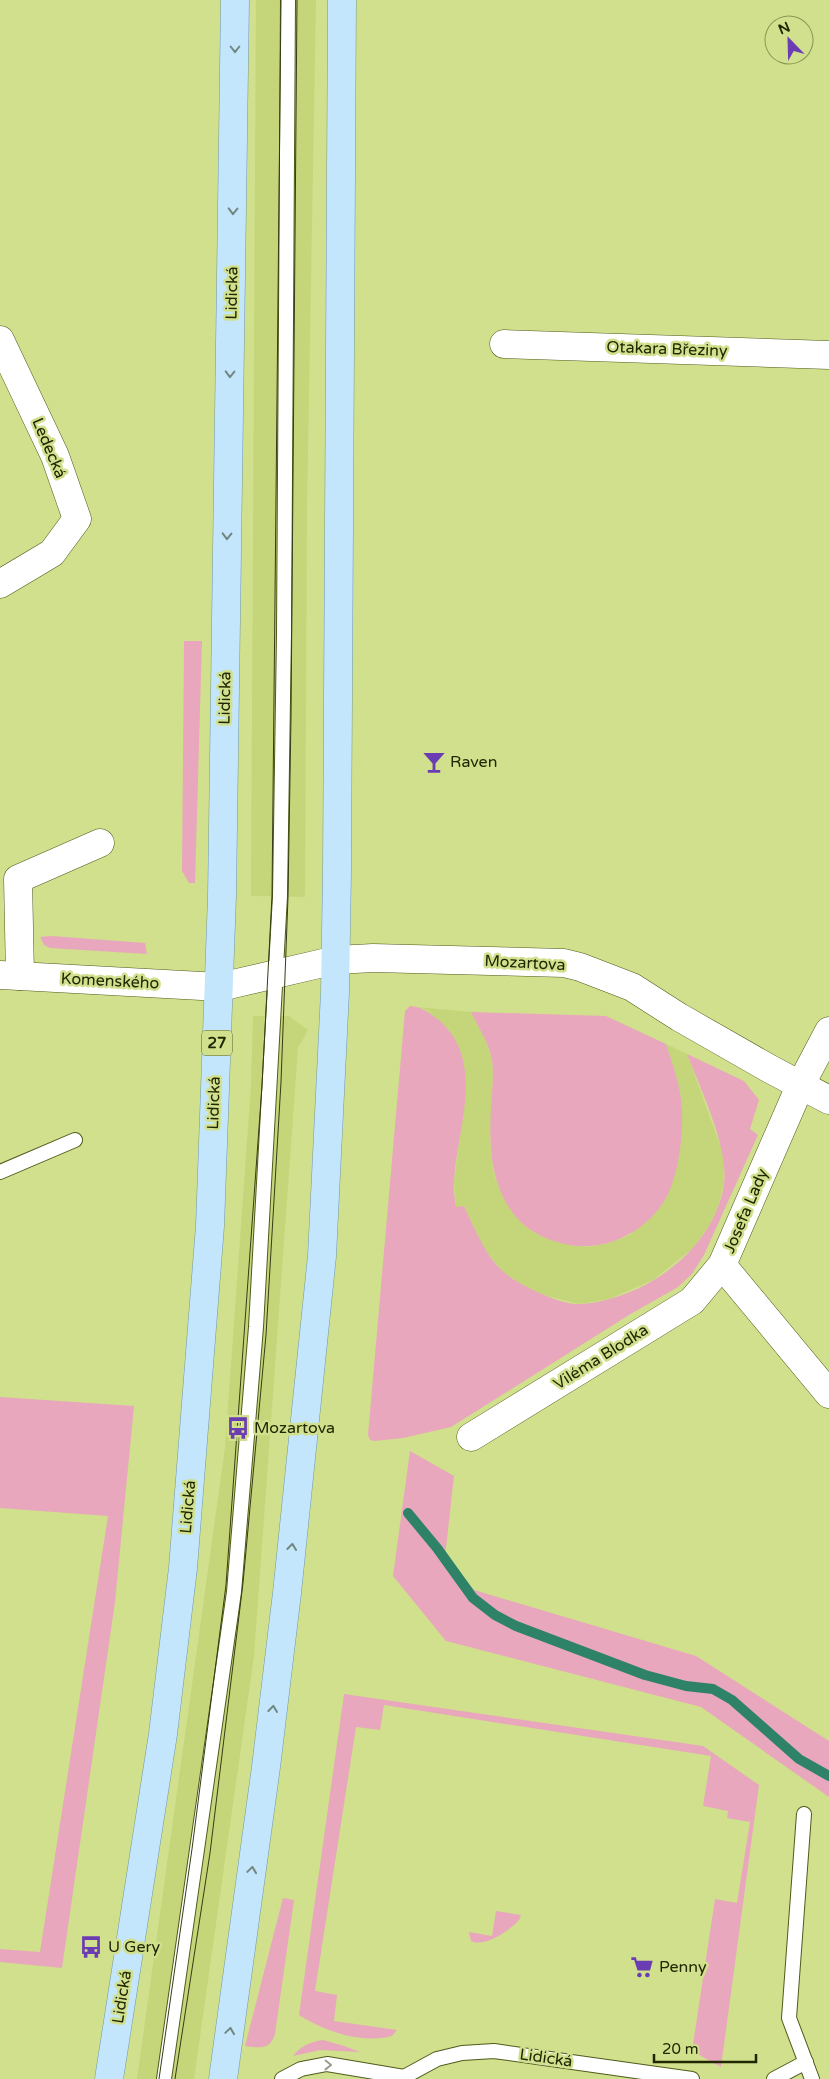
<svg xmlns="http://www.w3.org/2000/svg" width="829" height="2079" viewBox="0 0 829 2079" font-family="'Varela Round',sans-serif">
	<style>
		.built { fill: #c4d679 }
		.green { fill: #e8a7bc }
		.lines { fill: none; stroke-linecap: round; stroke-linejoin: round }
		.stream { stroke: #2e8268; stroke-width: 10 }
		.service-casing { stroke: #505a1a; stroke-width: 16 }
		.minor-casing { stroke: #505a1a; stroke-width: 29 }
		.primary-casing { stroke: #7098a5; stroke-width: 29 }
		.service { stroke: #fff; stroke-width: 14 }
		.minor { stroke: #fff; stroke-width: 28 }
		.primary { stroke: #c3e6fd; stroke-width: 28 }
		.tram { stroke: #363c13; stroke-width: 1 }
		.oneway { stroke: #728680 }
		.oneway2 { stroke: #9b9d8e }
		.labels { text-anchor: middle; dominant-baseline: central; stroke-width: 5; stroke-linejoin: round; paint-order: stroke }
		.shield { fill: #d0e08c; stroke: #565e2c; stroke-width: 1 }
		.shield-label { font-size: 15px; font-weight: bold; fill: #212603 }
		.street-label { font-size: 16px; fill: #212603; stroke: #d0e08c }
		.poi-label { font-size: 16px; fill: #212603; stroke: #d0e08c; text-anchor: start }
	</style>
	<rect width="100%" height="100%" fill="#d0e08c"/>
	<g class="built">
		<polygon points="256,0 316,0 307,507 305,897 251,896"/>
		<polygon points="418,1007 471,1012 485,1039 492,1059 493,1078 490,1144 494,1175 504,1199 518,1219 541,1236 587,1247 609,1243 630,1235 668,1192 677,1164 682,1108 676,1076 666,1044 687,1054 724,1156 724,1183 718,1207 709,1226 693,1248 653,1280 609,1299 579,1304 535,1293 504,1273 484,1249 464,1206 456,1208 454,1181 465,1099 450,1031 428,1011"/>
		<polygon points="253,1016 289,1016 308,1030 298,1048 254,1656 194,2079 137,2079 225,1448 251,1086"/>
	</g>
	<g class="green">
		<polygon points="184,641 202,641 195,883 189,883 182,871"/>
		<polygon points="52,936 145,943 147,954 50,948 44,945 40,937"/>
		<path d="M410,1006C422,1007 430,1013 440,1021C486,1062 457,1129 454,1181C453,1189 455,1199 456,1207L464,1206C475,1229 485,1256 505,1273C519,1285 563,1306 581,1304C645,1299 714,1250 724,1184C729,1148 700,1088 687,1054L744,1081L759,1100L750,1129L758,1135L704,1255L692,1274L678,1287L629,1315L451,1427L403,1438L375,1441L370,1440L368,1435L405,1011Z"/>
		<path d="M471,1012L606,1016L666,1044C673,1065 681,1087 682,1110C683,1136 679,1168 669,1192C653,1227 614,1249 577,1246C556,1244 530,1234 516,1217C490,1185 489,1146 491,1106C492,1091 494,1076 492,1060C489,1043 478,1027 471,1012Z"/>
		<polygon points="0,1397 134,1406 115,1602 62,1968 0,1962 0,1949 40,1952 108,1516 0,1508"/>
		<polygon points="410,1451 454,1476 445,1557 474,1590 696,1656 829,1741 829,1797 701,1707 446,1641 393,1576"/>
		<path d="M344,1694L703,1746L759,1785L721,2067L692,2051L715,1899L737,1903L750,1822L727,1818L728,1811L703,1806L711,1756L384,1705L380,1730L356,1727L315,1991L337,1995L334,2021L397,2030L392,2036C360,2044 327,2032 299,2015Z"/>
		<path d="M283,1898L294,1900L275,2034C270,2050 260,2048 245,2046Z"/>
		<path d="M496,1911L521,1915L519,1920C510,1930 485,1948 471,1941L469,1932L492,1936Z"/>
		<path d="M323,2040L344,2046L360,2052L320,2050L293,2056C301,2046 310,2042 323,2040Z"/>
	</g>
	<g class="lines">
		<polyline class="stream" points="408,1513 437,1548 473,1598 495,1615 516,1626 645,1675 686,1686 713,1689 732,1700 799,1759 829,1776"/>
		<defs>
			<g id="service">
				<polyline points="0,1172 75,1140"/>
				<polyline points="804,1814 789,2018 812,2079"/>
				<polyline points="404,2077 437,2059 462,2053 494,2051 692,2079"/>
				<polyline points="164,2079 234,1592 256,1327 280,896 284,634 288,0"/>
				<polyline points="282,2079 301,2069 327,2064 404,2077 404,2079"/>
				<polyline points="774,2079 806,2062"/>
			</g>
			<g id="minor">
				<polyline points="0,340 55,456 77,519 52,553 0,584"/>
				<polyline points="504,344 829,355"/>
				<polyline points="0,975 220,987 336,960 373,958 564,963 580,967 632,987 679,1017 770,1069 829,1100"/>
				<polyline points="20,976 18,879 100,843"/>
				<polyline points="722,1265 829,1394"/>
				<polyline points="471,1437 692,1301 722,1265 800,1086 829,1031"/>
			</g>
			<g id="primary">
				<polyline points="109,2079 163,1734 183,1568 210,1226 222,896 235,0"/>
				<polyline points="223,2079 266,1767 287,1593 322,1256 335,992 337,872 342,0"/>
			</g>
		</defs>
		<use href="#service" class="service-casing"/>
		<use href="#minor" class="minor-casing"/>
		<use href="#primary" class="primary-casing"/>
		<use href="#service" class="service"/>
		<use href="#minor" class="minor"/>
		<use href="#primary" class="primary"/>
		<g class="tram">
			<polyline points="159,2079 192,1849 226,1585 262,1086 272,896 281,0"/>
			<polyline points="175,2079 210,1853 243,1583 266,1335 281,1082 288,897 291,717 297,0"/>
		</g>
	</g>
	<defs><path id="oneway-chevron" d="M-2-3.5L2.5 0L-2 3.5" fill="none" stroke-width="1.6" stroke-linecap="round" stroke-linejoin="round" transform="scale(1.25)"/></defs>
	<g class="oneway">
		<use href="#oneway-chevron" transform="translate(235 49) rotate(90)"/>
		<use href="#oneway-chevron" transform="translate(233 211) rotate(91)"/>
		<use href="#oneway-chevron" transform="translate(230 374) rotate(91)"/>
		<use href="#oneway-chevron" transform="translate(227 536) rotate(91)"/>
		<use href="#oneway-chevron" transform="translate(292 1547) rotate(-84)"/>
		<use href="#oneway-chevron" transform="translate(273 1709) rotate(-83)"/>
		<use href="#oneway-chevron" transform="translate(252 1870) rotate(-82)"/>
		<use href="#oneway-chevron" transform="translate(230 2031) rotate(-82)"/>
	</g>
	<use class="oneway2" href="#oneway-chevron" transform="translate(328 2065) rotate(1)"/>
	<defs>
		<symbol id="bar-bare" viewBox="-9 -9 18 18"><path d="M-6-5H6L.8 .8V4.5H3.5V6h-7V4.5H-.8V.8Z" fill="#6c3cb3" stroke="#d0e08c" stroke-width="2.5" paint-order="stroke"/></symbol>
		<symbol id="bus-bare" viewBox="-9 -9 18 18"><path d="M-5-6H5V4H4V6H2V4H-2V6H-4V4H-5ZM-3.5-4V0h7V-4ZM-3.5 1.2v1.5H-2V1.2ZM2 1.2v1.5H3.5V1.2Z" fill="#6c3cb3" stroke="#d0e08c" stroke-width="2.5" paint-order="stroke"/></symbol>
		<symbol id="supermarket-bare" viewBox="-9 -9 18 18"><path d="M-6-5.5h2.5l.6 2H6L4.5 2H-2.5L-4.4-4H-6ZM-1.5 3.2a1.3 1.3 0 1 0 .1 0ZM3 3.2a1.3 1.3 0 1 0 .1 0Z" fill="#6c3cb3" stroke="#d0e08c" stroke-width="2.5" paint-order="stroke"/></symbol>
	</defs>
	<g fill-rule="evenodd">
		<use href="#bar-bare" x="418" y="746" width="32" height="32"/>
		<use href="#bus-bare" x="222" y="1412" width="32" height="32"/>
		<use href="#bus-bare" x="75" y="1931" width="32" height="32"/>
		<use href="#supermarket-bare" x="626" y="1951" width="32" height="32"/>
	</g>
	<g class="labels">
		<rect class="shield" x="202" y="1030.5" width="30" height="25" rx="4"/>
		<g class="shield-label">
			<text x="217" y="1043">27</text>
		</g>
		<g class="street-label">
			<text transform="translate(232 293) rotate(-89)">Lidická</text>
			<text transform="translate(667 349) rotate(2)">Otakara Březiny</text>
			<text transform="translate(49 448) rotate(67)">Ledecká</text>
			<text transform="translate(225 698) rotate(-89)">Lidická</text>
			<text transform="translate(525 963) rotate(3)">Mozartova</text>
			<text transform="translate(110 981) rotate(3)">Komenského</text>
			<text transform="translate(214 1103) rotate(-88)">Lidická</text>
			<text transform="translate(746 1211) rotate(-67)">Josefa Lady</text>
			<text transform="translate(601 1357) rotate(-32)">Viléma Blodka</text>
			<text transform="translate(188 1507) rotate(-85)">Lidická</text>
			<text transform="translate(122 1997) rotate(-81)">Lidická</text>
			<text transform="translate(546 2058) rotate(8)">Lidická</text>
		</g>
		<g class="poi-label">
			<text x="450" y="762">Raven</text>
			<text x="254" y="1428">Mozartova</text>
			<text x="108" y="1947">U Gery</text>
			<text x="659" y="1967">Penny</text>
		</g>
	</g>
	<g transform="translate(789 40) rotate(337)"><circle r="24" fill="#d0e08c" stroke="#8a9655"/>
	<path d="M0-4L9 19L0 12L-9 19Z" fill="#6c3cb3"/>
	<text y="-8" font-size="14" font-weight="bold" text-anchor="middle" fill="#212603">N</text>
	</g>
	<path d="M654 2054v8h102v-8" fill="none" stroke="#212603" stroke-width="2.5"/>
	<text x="662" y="2054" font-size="15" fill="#212603" stroke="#d0e08c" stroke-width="4" paint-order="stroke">20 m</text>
</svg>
